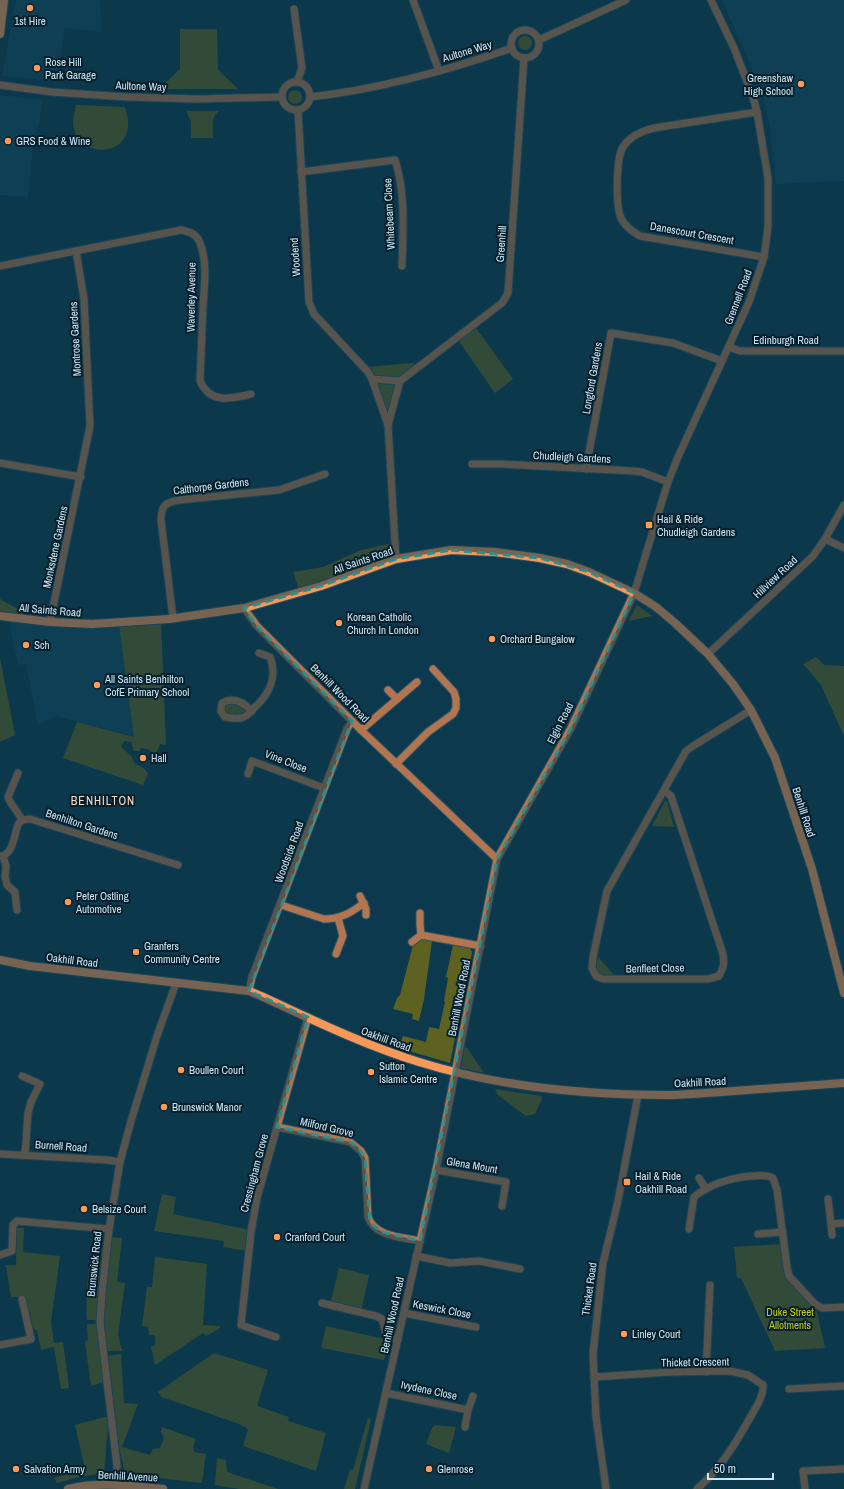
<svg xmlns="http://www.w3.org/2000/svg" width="844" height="1489" viewBox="0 0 844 1489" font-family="'Archivo Narrow',sans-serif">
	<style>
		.built { fill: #11475d }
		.green { fill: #5e6220 }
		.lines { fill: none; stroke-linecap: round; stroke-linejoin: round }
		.street-casing { stroke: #2b5568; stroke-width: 9 }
		.secondary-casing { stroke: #2b5568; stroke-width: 10 }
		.street { stroke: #b2754f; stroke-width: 7 }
		.secondary { stroke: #f89858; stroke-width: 8 }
		.marked { fill: none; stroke: #358d89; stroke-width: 3; stroke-dasharray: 8 5; stroke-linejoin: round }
		.poi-dot { fill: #fe9b59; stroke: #071f2a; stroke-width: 1.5 }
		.labels { text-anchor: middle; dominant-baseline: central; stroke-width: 4; stroke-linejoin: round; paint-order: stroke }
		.poi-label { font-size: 11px; fill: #cbe7f7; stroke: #071f2a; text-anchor: start }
		.street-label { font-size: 11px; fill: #cbe7f7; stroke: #071f2a }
		.park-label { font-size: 11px; fill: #c4cb18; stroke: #071f2a }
		.neighbourhood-label { font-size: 12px; letter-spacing: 1px; fill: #f8dbca; stroke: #071f2a }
	</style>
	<rect width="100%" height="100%" fill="#0c394d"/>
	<g class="built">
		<polygon points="16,0 100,0 102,32 65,28 56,81 2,76"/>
		<polygon points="722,0 844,0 844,181 776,184 770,131 764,101 751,67"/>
		<polygon points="0,95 43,100 39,123 34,137 28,197 0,195"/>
		<polygon points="9,620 161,622 166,745 56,716 38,725 26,664 18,665"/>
	</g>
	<g class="green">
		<polygon points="180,29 217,29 218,70 238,89 159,89 180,69"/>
		<circle cx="525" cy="43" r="7"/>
		<circle cx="295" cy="97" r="7"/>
		<path d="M76,105L125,107C126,113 129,120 128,126C125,160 75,156 73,123C73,117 75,110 76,105Z"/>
		<polygon points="186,111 218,111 213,119 213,138 191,138 191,121"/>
		<polygon points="473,324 513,379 495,393 456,337"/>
		<polygon points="412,363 417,366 399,379 388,419 367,367"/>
		<polygon points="393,543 394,558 299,590 293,572 323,567 361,550"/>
		<polygon points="0,599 23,612 23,618 0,614"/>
		<polygon points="637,605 652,616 628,621"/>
		<polygon points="161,622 166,745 160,744 153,762 152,752 148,749 141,748 139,751 134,751 131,742 124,741 121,747 131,756 135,764 142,767 148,773 143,785 63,758 77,722 134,737 119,625"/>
		<polygon points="816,657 824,665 844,666 844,736 821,685 803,664"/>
		<polygon points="0,658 15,735 0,742"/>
		<polygon points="227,703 239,703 248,712 239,716 227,715 224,710 224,705"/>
		<polygon points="665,801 667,801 674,827 652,826"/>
		<polygon points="422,939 432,941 424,999 419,1021 412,1019 413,1014 393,1009 397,998 400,995 413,945"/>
		<polygon points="453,945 470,948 472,952 450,1063 399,1048 403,1036 426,1042 429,1027 439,1029 445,1002 444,1001 448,978 446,977"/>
		<polygon points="598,957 614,975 604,975 598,973 596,968"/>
		<polygon points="465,1045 484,1073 461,1068"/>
		<polygon points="495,1089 542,1096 542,1099 535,1114 526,1116 498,1095"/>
		<polygon points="162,1194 176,1197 173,1214 250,1230 248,1251 223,1247 224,1241 154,1231"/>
		<polygon points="17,1228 24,1228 23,1252 60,1256 51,1322 54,1343 63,1342 69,1388 61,1389 54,1347 41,1350 37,1331 32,1327 31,1317 25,1297 11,1297 6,1265 16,1265"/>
		<polygon points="110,1237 122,1238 117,1282 125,1283 118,1334 122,1351 107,1351 102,1322"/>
		<polygon points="783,1244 789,1276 815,1304 825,1348 775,1351 741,1278 737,1278 734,1247"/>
		<path d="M95,1248H105L97,1320H87C85,1309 88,1256 95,1248Z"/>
		<polygon points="155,1257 207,1264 203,1325 220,1326 220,1328 206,1336 203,1333 155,1365 151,1347 155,1345 155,1335 149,1335 148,1327 142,1326 147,1287 152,1287"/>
		<polygon points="339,1268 369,1275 361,1312 330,1305"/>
		<polygon points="87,1324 97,1324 102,1354 103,1382 91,1386 85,1342 88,1340"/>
		<polygon points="326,1326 389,1340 384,1360 321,1348"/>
		<polygon points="214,1353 268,1370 257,1406 289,1417 288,1421 326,1433 316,1471 243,1446 248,1429 239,1424 162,1397 158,1392"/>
		<polygon points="121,1354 124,1403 138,1404 122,1447 150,1455 153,1449 160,1448 164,1438 161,1432 162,1427 196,1439 193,1447 194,1452 206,1454 202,1483 125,1474 119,1447 108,1356"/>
		<polygon points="109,1416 104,1473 79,1477 57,1483 54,1478 85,1469 75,1425"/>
		<polygon points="368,1418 371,1419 355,1489 344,1489 350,1469 353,1470"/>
		<polygon points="435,1425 456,1427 449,1453 426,1444 432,1428"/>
		<polygon points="217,1458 226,1460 227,1472 278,1489 240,1489 215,1485"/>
	</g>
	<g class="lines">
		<defs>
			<g id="street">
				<polyline points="413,0 439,71"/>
				<polyline points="294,9 302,68 297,82"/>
				<circle cx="525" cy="44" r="14"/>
				<polyline points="539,40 626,0"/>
				<circle cx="296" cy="96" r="14"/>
				<polyline points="0,85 52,92 127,97 197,99 282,97"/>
				<path d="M310,97C379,89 446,71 512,48"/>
				<polyline points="298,110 309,302 314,314 368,372 372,379 388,425 396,559"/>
				<path d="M757,112L654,128C642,131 630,136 623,147C616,158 615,208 622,220C626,227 633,232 640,236L764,257"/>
				<path d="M301,172L395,160C406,193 403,232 402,266"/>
				<path d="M0,266L181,230C190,232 197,234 200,243C208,263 204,287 203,307C202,332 201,356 200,381C210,404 231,399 251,394"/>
				<polyline points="729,347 740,351 844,351"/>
				<polyline points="372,379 400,381"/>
				<polyline points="400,381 502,303 508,293 524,58"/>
				<polyline points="388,425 400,381"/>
				<polyline points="0,463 81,477"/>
				<polyline points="472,464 501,464 633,471 642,472 668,482"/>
				<polyline points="586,469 611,333 673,343 722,361"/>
				<polyline points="825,539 844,548"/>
				<polyline points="244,608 257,626 361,730 497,859"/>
				<path d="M173,618L161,520C161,505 166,502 180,500L279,490L325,474"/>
				<polyline points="50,622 90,426 84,299 76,251"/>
				<polyline points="708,654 813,556 825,539 844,505"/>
				<polyline points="388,690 397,699"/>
				<path d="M252,711C244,703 233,696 222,703L221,711L225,717C230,718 236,719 241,718C246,717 250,713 253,709C269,695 278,677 270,657L259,653"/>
				<polyline points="361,730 417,682"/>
				<polyline points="396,764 428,732 453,714 456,708 456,699 454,692 433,669"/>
				<path d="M18,773L8,797C10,804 19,813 22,820"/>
				<polyline points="248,774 252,761 324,788"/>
				<path d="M665,791L671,796L722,951C725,961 724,967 719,976L708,979H603L596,976L592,968L593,957L607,891L686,751L693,746L751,710"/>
				<path d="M0,856C14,856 14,832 19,823L22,820L30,819L178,865"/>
				<polyline points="3,856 6,866 5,877 7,885 15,892 17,910"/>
				<polyline points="360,896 366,909 366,915"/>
				<path d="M281,905L324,919C340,919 351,913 364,903"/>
				<polyline points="420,913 420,925 421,935"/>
				<polyline points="412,942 421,935 481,946"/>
				<polyline points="336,954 343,936 338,918"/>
				<polyline points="249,991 252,977 347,729 352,721"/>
				<polyline points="22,1076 40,1084 31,1102 28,1113 25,1155"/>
				<path d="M277,1127L350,1142L361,1151L365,1158L368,1217C375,1237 402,1237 420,1241"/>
				<polyline points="0,1154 107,1160 120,1162"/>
				<polyline points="436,1170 506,1182 502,1206"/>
				<polyline points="699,1178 706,1189"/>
				<polyline points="828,1199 831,1224 844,1223"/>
				<polyline points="831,1224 832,1235"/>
				<path d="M689,1229L694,1197C711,1183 730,1178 751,1176C759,1176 765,1174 773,1178L777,1190L787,1267L789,1276L815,1304L822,1308L844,1307"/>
				<polyline points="758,1234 783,1232"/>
				<polyline points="0,1255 12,1251 13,1225 17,1221 109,1229"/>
				<polyline points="416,1256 450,1263 479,1261 520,1269"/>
				<polyline points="322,1303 376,1316 382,1319 387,1337 398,1340"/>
				<polyline points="404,1313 476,1327"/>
				<polyline points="276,1337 241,1325 251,1232 257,1198 308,1017"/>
				<polyline points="0,1345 31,1339 22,1299"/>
				<polyline points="706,1372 710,1285"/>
				<path d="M594,1377L670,1372L730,1371L748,1375L763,1385C764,1396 756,1407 751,1416C736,1443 720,1469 697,1489"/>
				<polyline points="789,1389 844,1386"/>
				<polyline points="386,1393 468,1410 465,1427"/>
				<polyline points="468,1410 473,1396"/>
				<polyline points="117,1485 117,1466 100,1322 102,1293 109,1229 120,1162 131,1121 157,1036 176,983"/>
				<polyline points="364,1489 436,1170 497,859 571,728 634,593 668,482 678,457 749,302 764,257 768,227 768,178 757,112 753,97 734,48 711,0"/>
				<polyline points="606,1489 596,1417 593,1354 603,1263 618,1201 638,1095"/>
				<polyline points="805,1489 803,1471 844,1469"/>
			</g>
			<g id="secondary">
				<polyline points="0,34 4,0"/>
				<polyline points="0,616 50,622 92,624 169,619 244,608 321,586 396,559 451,550 495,552 540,558 567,564 589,572 634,593 656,607 675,623 708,654 733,684 751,710 775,758 812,869 844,993"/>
				<path d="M0,960L30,966L249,991L261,996C313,1020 364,1045 419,1062C499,1087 584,1095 667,1095C685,1095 703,1093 721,1092C762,1089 803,1086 844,1083"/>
				<path d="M68,1489C99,1481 131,1486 163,1489"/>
			</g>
		</defs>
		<use href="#street" class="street-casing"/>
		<use href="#secondary" class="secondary-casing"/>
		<use href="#street" class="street"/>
		<use href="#secondary" class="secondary"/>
	</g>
	<path d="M0 0H844V1489H0ZM451,550L540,558L589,572L634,593L571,728L497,859L420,1241L382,1232L370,1223L365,1158L358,1147L350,1142L277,1127L308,1017L249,991L352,721L257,626L244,608L321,586L396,559Z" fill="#0c394d" fill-opacity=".55" fill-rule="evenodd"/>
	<path class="marked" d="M451,550L540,558L589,572L634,593L571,728L497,859L420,1241L382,1232L370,1223L365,1158L358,1147L350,1142L277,1127L308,1017L249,991L352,721L257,626L244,608L321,586L396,559Z"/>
	<g class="poi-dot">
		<circle cx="30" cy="8" r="4"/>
		<circle cx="37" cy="68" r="4"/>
		<circle cx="801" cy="84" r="4"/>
		<circle cx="8" cy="141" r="4"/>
		<rect x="645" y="521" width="8" height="8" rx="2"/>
		<circle cx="339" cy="623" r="4"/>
		<circle cx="492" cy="639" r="4"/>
		<circle cx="26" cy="645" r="4"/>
		<circle cx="97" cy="685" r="4"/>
		<circle cx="143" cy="758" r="4"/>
		<circle cx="68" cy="902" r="4"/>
		<circle cx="136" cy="952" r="4"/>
		<circle cx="181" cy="1070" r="4"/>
		<circle cx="371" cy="1072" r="4"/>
		<circle cx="164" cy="1107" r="4"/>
		<rect x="623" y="1178" width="8" height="8" rx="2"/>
		<circle cx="84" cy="1209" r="4"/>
		<circle cx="277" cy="1237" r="4"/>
		<circle cx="624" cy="1334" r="4"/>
		<circle cx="16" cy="1469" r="4"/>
		<circle cx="429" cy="1469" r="4"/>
	</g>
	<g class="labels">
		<g class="poi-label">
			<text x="30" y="21" text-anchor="middle">1st Hire</text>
			<text x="45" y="62">Rose Hill<tspan x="45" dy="13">Park Garage</tspan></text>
			<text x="793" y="78" text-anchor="end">Greenshaw<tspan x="793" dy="13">High School</tspan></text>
			<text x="16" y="141">GRS Food &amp; Wine</text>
			<text x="657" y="519">Hail &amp; Ride<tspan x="657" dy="13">Chudleigh Gardens</tspan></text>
			<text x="347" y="617">Korean Catholic<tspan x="347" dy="13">Church In London</tspan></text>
			<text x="500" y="639">Orchard Bungalow</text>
			<text x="34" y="645">Sch</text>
			<text x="105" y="679">All Saints Benhilton<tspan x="105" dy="13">CofE Primary School</tspan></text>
			<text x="151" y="758">Hall</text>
			<text x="76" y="896">Peter Ostling<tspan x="76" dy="13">Automotive</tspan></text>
			<text x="144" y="946">Granfers<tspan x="144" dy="13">Community Centre</tspan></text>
			<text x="379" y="1066">Sutton<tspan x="379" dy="13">Islamic Centre</tspan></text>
			<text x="189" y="1070">Boullen Court</text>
			<text x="172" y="1107">Brunswick Manor</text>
			<text x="635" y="1176">Hail &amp; Ride<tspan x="635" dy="13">Oakhill Road</tspan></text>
			<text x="92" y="1209">Belsize Court</text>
			<text x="285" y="1237">Cranford Court</text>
			<text x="632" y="1334">Linley Court</text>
			<text x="24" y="1469">Salvation Army</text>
			<text x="437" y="1469">Glenrose</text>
		</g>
		<g class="street-label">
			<text transform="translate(467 51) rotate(-17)">Aultone Way</text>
			<text transform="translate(141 86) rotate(2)">Aultone Way</text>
			<text transform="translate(389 214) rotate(-93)">Whitebeam Close</text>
			<text transform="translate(692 233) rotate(10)">Danescourt Crescent</text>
			<text transform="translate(501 244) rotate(-86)">Greenhill</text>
			<text transform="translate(295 257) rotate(-94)">Woodend</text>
			<text transform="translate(191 297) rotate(-89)">Waverley Avenue</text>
			<text transform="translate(738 297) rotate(-69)">Grennell Road</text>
			<text transform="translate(75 339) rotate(-93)">Montrose Gardens</text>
			<text x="786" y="340">Edinburgh Road</text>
			<text transform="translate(592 378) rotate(-80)">Longford Gardens</text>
			<text transform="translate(572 457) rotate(3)">Chudleigh Gardens</text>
			<text transform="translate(211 486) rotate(-7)">Calthorpe Gardens</text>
			<text transform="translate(55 547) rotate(-78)">Monksdene Gardens</text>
			<text transform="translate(363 560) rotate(-19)">All Saints Road</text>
			<text transform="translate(775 577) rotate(-43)">Hillview Road</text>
			<text transform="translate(50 610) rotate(5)">All Saints Road</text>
			<text transform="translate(340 693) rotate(45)">Benhill Wood Road</text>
			<text transform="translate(560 723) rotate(-63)">Elgin Road</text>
			<text transform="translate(286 761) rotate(21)">Vine Close</text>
			<text transform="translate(804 812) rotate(72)">Benhill Road</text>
			<text transform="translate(82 824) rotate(18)">Benhilton Gardens</text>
			<text transform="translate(289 852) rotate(-70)">Woodside Road</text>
			<text transform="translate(72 960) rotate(7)">Oakhill Road</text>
			<text transform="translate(655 968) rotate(-1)">Benfleet Close</text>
			<text transform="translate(459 998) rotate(-79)">Benhill Wood Road</text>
			<text transform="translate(386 1039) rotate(20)">Oakhill Road</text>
			<text transform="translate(700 1082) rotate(-3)">Oakhill Road</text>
			<text transform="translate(327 1127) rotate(13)">Milford Grove</text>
			<text transform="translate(61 1146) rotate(4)">Burnell Road</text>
			<text transform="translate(472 1165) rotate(10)">Glena Mount</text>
			<text transform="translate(254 1173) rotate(-75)">Cressingham Grove</text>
			<text transform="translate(94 1264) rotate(-84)">Brunswick Road</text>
			<text transform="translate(589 1289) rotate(-82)">Thicket Road</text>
			<text transform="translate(442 1309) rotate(11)">Keswick Close</text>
			<text transform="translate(392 1315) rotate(-78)">Benhill Wood Road</text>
			<text transform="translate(695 1362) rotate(-1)">Thicket Crescent</text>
			<text transform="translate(429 1390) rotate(12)">Ivydene Close</text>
			<text transform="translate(128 1476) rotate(3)">Benhill Avenue</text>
		</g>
		<g class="park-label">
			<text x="790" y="1312">Duke Street<tspan x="790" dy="13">Allotments</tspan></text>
		</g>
		<g class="neighbourhood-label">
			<text x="103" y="801">BENHILTON</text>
		</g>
	</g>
	<path d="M708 1473v6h65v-6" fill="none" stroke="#cbe7f7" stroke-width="2"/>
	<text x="714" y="1473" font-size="12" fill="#cbe7f7" stroke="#071f2a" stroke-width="3" paint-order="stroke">50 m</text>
</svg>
